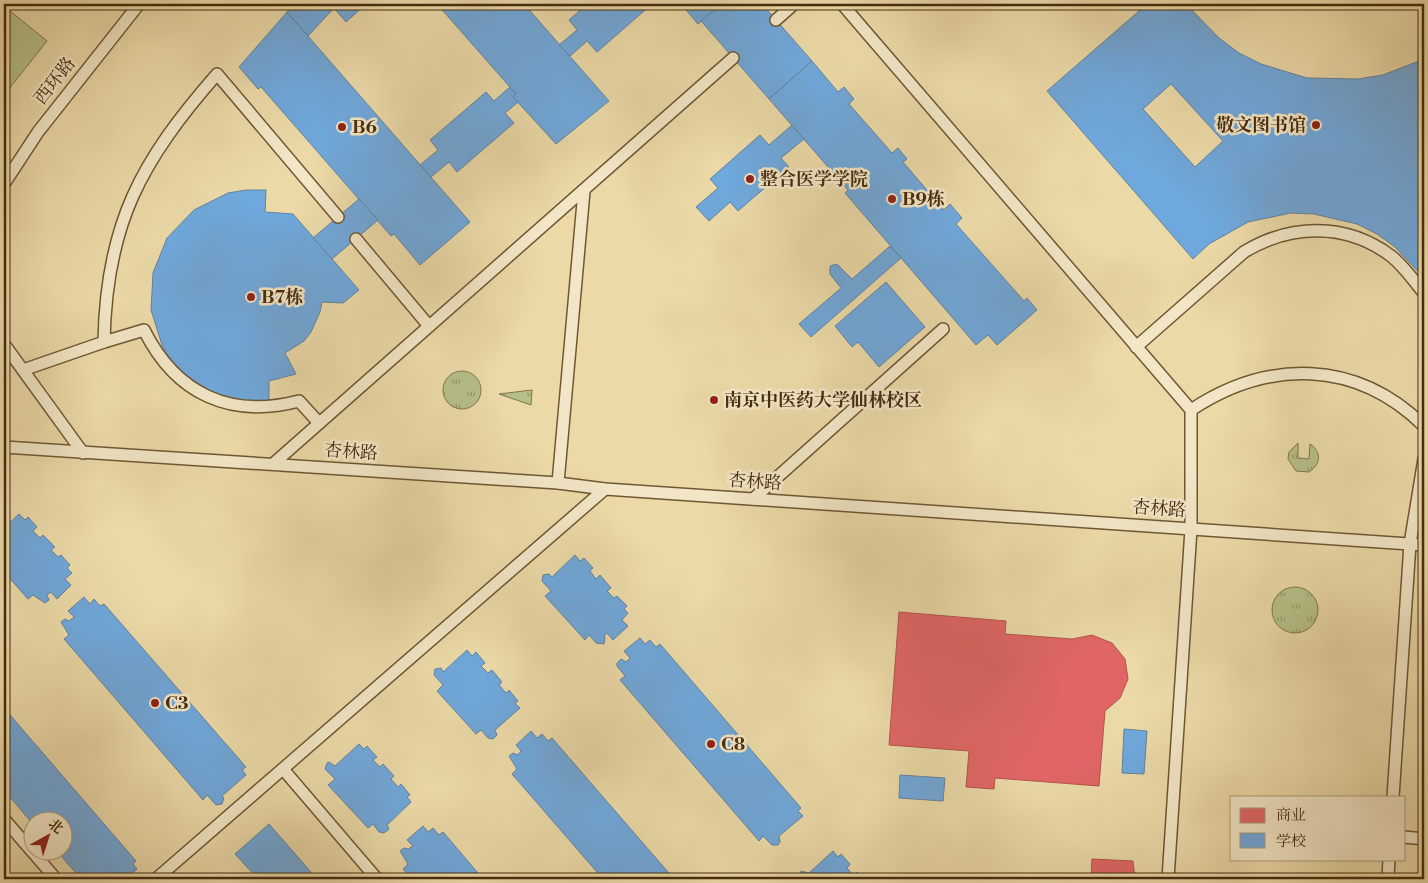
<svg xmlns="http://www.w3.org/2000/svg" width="1428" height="883" viewBox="0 0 1428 883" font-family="'Libre Bodoni','Noto Serif SC',serif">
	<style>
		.grass { fill: url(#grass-tufts); stroke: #7e764b }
		.pitch { fill: #b7bf88; stroke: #7e764b }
		.shops { fill: #e06666; stroke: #b2554c }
		.schools { fill: #6fa8dc; stroke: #63839e; fill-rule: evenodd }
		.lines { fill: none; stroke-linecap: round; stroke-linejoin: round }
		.service-casing { stroke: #6f5734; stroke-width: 14 }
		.service { stroke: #f2e6c6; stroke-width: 11 }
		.poi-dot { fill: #8f2418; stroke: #f2e6c6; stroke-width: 2 }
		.labels { text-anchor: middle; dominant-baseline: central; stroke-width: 5; stroke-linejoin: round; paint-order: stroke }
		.street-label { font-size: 18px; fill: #462c0e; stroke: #f2e6c6 }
		.poi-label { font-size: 18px; font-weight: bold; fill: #462c0e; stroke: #f2e6c6; text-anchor: start }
	</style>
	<defs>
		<pattern id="grass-tufts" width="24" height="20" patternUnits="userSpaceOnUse" patternTransform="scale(1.25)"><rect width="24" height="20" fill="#b7bf88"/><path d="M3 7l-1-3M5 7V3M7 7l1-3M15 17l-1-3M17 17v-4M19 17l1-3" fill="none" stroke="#979b6e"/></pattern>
	</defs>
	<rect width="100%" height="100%" fill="#ebd9a8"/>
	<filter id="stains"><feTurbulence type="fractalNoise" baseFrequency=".004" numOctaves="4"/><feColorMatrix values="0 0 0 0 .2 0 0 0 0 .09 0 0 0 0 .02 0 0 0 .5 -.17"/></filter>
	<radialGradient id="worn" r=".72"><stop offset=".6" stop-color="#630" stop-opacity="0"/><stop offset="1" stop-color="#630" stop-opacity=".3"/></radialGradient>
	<g class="grass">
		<circle cx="462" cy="390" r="19"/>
		<polygon points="532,390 531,405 499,394"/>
		<path d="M1298,443V458L1309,459L1310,444C1322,452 1321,464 1309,472L1296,471L1288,459L1289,452Z"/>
		<circle cx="1295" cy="610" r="23"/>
	</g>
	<polygon class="pitch" points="4,6 47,41 4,95"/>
	<g class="shops">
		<polygon points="899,612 1006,621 1005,634 1072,639 1092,635 1112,643 1125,659 1128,679 1120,698 1105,711 1099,786 995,778 994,789 966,787 969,751 889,745"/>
		<polygon points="1092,859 1133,861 1135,879 1091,879"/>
	</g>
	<g class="schools">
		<polygon points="295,4 366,4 346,22 334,8 308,36 287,12"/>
		<polygon points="437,4 524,4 609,101 556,144 513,97 516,94"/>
		<polygon points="587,4 652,4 597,52 587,41 570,56 559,45 577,30 569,20"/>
		<polygon points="681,4 722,4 698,24"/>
		<polygon points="722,4 762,4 812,61 769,99 701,21"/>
		<path d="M1147,4H1186L1219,38L1239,53L1261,64L1307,78L1358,79L1383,75L1424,59V278L1395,247L1377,234L1357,224L1314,214L1291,213L1248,222L1209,244L1193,259L1047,91ZM1171,84L1223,141L1195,167L1143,109Z"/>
		<polygon points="287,12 470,222 420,265 394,234 391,236 261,87 258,89 239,67"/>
		<polygon points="812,61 838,92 844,87 854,99 849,104 892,153 898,148 907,159 903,162 944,210 950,204 962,218 956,224 1024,301 1027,298 1037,310 997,345 988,335 976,345 845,193 848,190 769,99"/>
		<polygon points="510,87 516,94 513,97 518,102 505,113 514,123 457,172 449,162 431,177 420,165 438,150 430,140 486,92 494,101"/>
		<polygon points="792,125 804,139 781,158 789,167 738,211 730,202 709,221 696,207 718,188 710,179 760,135 769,145"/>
		<polygon points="246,190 266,190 265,212 293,214 359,290 343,303 322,302 320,312 311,332 304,341 285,353 296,374 269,381 269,404 232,401 198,386 171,361 162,345 151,310 153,273 167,238 194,210 228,193"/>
		<polygon points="359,199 378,220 332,259 313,238"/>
		<polygon points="890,246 901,258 811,337 799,324 841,288 830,274 830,266 837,264 852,279"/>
		<polygon points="886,282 925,327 879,367 858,342 852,347 835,326"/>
		<polygon points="19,514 25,520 28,517 37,527 33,531 40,538 43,535 55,547 51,550 58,557 61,555 70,565 67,568 72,573 65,579 71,585 57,599 51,592 47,595 49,600 45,603 33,595 28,599 4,572 4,528"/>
		<polygon points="575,555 580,561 584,558 593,568 590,571 596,579 600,575 611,588 607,591 614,598 617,596 627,606 624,609 628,613 622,620 628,626 613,640 607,633 604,636 605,638 604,644 596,643 589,635 585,640 545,596 551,591 542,581 543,575 549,574 552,577"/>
		<polygon points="84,597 90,604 94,599 100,606 104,604 246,767 242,770 246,775 222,796 224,798 222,804 216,805 207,795 203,800 64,639 69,635 61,622 65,619 69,621 74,617 68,611"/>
		<polygon points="640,638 645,644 650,640 656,647 660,644 801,808 798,811 803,816 779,836 780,842 778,845 772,845 763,836 759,841 620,680 625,676 617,666 617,663 621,659 626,662 630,658 624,651"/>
		<polygon points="467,650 472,656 476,652 485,663 481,666 488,673 492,670 502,682 499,685 506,693 509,690 518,701 515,703 520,708 495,730 497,735 493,739 488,738 481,730 476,734 437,691 443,685 434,675 435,669 441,668 443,672"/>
		<polygon points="4,708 136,861 133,864 137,869 126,879 81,879 56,850 62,850 62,820 32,820 32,823 4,790"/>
		<polygon points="1124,729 1147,731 1144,774 1122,773"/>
		<polygon points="531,731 537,738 542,734 548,741 552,738 674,879 603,879 512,774 517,769 509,756 513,753 518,755 521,751 516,745"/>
		<polygon points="359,744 364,749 367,746 377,757 373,760 380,767 383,764 394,776 391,779 398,787 401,784 410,795 407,797 411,802 387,825 389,829 384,833 379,832 373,824 368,828 328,785 335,779 325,769 327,763 329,762 335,766"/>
		<polygon points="900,775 945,778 943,801 899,798"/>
		<polygon points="269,824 317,879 258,879 235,854"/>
		<polygon points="423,826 428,832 433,828 439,835 443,832 483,879 412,879 403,869 408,864 400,851 404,848 408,849 413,846 407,840"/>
		<polygon points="833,851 838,857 841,854 850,864 847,868 853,875 857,872 864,879 800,878 801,871 809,873"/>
	</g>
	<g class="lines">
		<defs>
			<g id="service">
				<polyline points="842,4 1191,410 1191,529 1168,879"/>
				<polyline points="776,20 794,4"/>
				<polyline points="4,184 38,132 139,4"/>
				<polyline points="356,239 429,326"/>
				<polyline points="4,344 83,453"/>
				<path d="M1136,347L1244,252C1290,224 1346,222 1391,256C1404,266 1413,280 1424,293"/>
				<polyline points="23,370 104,342"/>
				<path d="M1191,410C1268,359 1356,359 1424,426"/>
				<path d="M319,423L299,401C230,419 176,394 144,330L104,342C106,224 141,161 217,74L338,217"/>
				<polyline points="4,447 558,483 605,489 1424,545"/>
				<polyline points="273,464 733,58"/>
				<polyline points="558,483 584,191"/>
				<polyline points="753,499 943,329"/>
				<polyline points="283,769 377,879"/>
				<polyline points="1393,797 1410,544 1424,459"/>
				<polyline points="4,819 56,879"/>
				<polyline points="1404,837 1424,839"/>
				<polyline points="156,879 605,489"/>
				<polyline points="1388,879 1389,859"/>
			</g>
		</defs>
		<use href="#service" class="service-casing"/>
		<use href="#service" class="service"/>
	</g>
	<g class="poi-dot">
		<circle cx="1316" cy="125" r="5"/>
		<circle cx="342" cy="127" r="5"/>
		<circle cx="750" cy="179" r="5"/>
		<circle cx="892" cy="199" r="5"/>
		<circle cx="251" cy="297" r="5"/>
		<circle cx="714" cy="400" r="5"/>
		<circle cx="155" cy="703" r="5"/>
		<circle cx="711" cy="744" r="5"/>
	</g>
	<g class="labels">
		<g class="street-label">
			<text transform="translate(55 81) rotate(-52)">西环路</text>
			<text transform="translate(351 452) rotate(4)">杏林路</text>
			<text transform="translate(755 482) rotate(4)">杏林路</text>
			<text transform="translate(1159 509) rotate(4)">杏林路</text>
		</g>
		<g class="poi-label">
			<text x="1306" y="125" text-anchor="end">敬文图书馆</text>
			<text x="352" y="127">B6</text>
			<text x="760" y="179">整合医学学院</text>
			<text x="902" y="199">B9栋</text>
			<text x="261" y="297">B7栋</text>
			<text x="724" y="400">南京中医药大学仙林校区</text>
			<text x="165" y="703">C3</text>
			<text x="721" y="744">C8</text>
		</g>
	</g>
	<rect width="1428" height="883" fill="none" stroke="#ebd9a8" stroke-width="20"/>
	<rect x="5" y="5" width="1418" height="873" fill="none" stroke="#462c0e" stroke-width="2.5"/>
	<rect x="10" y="10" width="1408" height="863" fill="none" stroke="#462c0e"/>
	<rect x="1230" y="796" width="175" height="65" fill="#f2e6c6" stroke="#ad9c7c"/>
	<rect x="1240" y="808" width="25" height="15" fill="#e06666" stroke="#ad9c7c"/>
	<text x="1276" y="820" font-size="15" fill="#462c0e">商业</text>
	<rect x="1240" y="833" width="25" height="15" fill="#6fa8dc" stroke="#ad9c7c"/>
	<text x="1276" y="846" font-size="15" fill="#462c0e">学校</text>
	<g transform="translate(48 836) rotate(39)"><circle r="24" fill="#f2e6c6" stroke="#ad9c7c"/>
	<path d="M0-4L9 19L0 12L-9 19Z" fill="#8f2418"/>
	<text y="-8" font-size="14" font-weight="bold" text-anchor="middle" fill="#462c0e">北</text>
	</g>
	<rect width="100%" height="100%" filter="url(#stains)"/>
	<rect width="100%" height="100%" fill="url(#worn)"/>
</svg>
